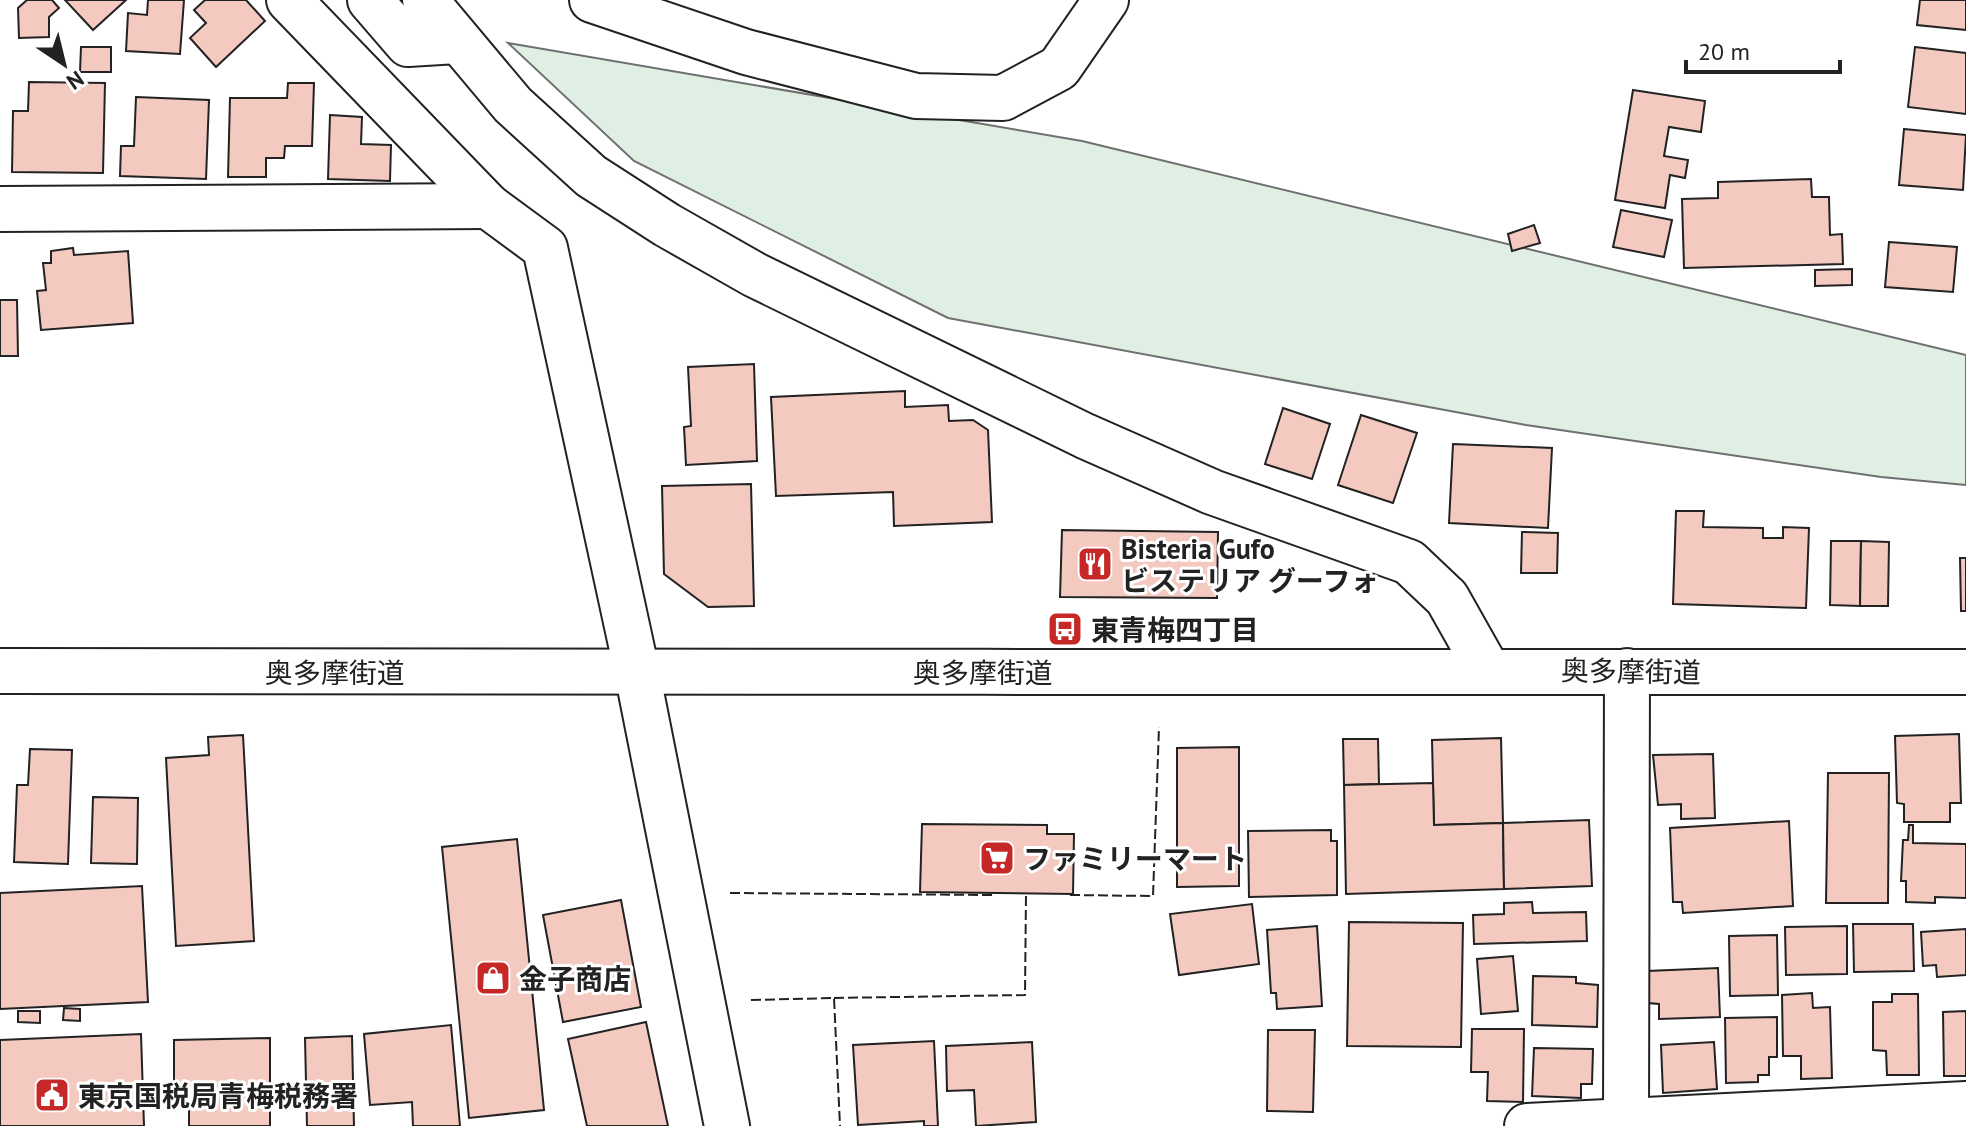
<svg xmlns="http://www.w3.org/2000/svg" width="1966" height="1126" viewBox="0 0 1966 1126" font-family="'PT Sans','Noto Sans JP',sans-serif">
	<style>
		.green { fill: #e0efe3; stroke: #6f6f6f; stroke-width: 2 }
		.building { fill: #f3c9c0; stroke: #222; stroke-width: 2 }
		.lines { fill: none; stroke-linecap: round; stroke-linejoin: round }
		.street-casing { stroke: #222; stroke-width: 48 }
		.secondary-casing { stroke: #222; stroke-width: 48 }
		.primary-casing { stroke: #222; stroke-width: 48 }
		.street { stroke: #fff; stroke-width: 44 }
		.secondary { stroke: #fff; stroke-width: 44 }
		.primary { stroke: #fff; stroke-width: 44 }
		.fence { stroke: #222; stroke-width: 2; stroke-dasharray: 10 4; stroke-linecap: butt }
		.labels { text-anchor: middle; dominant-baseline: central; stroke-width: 6; stroke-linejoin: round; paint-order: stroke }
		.poi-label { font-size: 28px; font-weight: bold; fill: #222; stroke: #fff; text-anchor: start }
		.street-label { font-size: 28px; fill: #222; stroke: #fff }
	</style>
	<rect width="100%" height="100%" fill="#fff"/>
	<polygon class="green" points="508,43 1082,141 1966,355 1966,485 1881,477 1526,425 948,318 634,161"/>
	<g class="building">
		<polygon points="27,0 52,0 59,8 49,17 49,37 19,38 18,8"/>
		<polygon points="65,0 126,0 93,30"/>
		<polygon points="148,0 184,0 180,54 126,51 128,13 147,15"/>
		<polygon points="205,0 246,0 265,21 216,67 190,38 206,23 194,10"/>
		<polygon points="1920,0 1966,0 1966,30 1917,25"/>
		<polygon points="81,47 111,47 111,72 80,72"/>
		<polygon points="1915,47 1966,53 1966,114 1908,107"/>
		<polygon points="29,82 105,83 103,173 12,172 13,111 28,111"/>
		<polygon points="288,83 314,83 312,146 285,146 284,158 266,158 266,177 228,177 230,98 287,98"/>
		<polygon points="1633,90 1705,101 1701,132 1669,127 1664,156 1688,160 1685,178 1670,175 1665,208 1615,200"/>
		<polygon points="136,97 209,100 206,179 120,176 121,146 134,146"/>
		<polygon points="330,115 362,117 361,144 391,145 390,181 328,179"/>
		<polygon points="1904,129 1966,135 1963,190 1899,185"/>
		<polygon points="1811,179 1812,197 1829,197 1830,235 1842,234 1843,264 1684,268 1682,199 1718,198 1718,182"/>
		<polygon points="1621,210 1672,220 1664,257 1613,247"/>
		<polygon points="1534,225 1540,243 1512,251 1508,234"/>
		<polygon points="1889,242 1957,247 1953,292 1885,287"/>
		<polygon points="73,248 74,255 128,251 133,323 41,330 37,291 46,290 43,263 51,263 51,251"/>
		<polygon points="1852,269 1852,285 1815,286 1815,270"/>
		<polygon points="0,300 17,300 18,356 0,356"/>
		<polygon points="754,364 757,461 686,465 684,427 691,426 688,367"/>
		<polygon points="905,391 905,407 948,405 949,421 973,420 988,430 992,522 894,526 893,492 776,496 771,397"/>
		<polygon points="1283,408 1330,424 1312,479 1265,464"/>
		<polygon points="1361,415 1417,433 1393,503 1338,485"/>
		<polygon points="1453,444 1552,448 1548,528 1449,523"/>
		<polygon points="751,484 754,606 708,607 664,574 662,486"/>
		<polygon points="1676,511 1704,511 1703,527 1763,528 1763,538 1783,538 1783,527 1809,528 1806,608 1673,604"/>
		<polygon points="1062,530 1218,532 1217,598 1060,597"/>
		<polygon points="1522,532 1558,533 1557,573 1521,573"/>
		<polygon points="1831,541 1861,541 1860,606 1830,605"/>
		<polygon points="1861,541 1889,542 1888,606 1860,606"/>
		<polygon points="1960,558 1966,558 1966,611 1961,611"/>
		<polygon points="1959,734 1961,803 1950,803 1950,822 1904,822 1904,804 1897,803 1895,736"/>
		<polygon points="243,735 254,941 176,946 166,758 209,755 208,737"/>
		<polygon points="1501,738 1503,823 1434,825 1432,740"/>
		<polygon points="1343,739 1378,739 1379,784 1344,785"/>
		<polygon points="1239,747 1239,886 1177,887 1177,748"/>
		<polygon points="30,749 72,750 68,864 14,862 17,785 28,785"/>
		<polygon points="1713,754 1715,818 1681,819 1681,804 1658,805 1653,755"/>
		<polygon points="1828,773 1889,773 1888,903 1826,903"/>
		<polygon points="1433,783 1434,825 1503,823 1504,889 1346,894 1344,785"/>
		<polygon points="93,797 138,798 137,864 91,863"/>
		<polygon points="1589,820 1592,886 1504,889 1503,823"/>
		<polygon points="1789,821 1793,906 1683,913 1682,902 1673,902 1670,828"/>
		<polygon points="922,824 1047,825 1047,834 1074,834 1073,894 920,892"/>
		<polygon points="1909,825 1913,825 1913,843 1966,844 1966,898 1935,897 1935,903 1906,902 1906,881 1901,881 1903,840 1908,840"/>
		<polygon points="1331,830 1331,841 1337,841 1337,895 1249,897 1248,831"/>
		<polygon points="517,839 544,1110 469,1118 442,847"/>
		<polygon points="142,886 148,1002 0,1009 0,893"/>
		<polygon points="621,900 641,1007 563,1022 543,915"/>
		<polygon points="1532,902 1533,913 1586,912 1587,941 1474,944 1473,915 1504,914 1504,903"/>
		<polygon points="1252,904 1259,964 1179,975 1170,914"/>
		<polygon points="1349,922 1463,923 1461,1047 1347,1046"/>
		<polygon points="1853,924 1913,924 1914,971 1854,972"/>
		<polygon points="1317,926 1322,1006 1277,1009 1276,993 1271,993 1267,930"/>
		<polygon points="1847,926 1847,974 1786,975 1785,927"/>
		<polygon points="1966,929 1966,975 1937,977 1936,965 1923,966 1921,932"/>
		<polygon points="1777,935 1778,995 1730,996 1729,936"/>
		<polygon points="1513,956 1518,1011 1481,1014 1477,959"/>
		<polygon points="1718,968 1720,1017 1659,1019 1659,1004 1648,1003 1647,971"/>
		<polygon points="1533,976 1576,977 1576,983 1598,985 1597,1027 1532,1025"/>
		<polygon points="1812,993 1813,1008 1830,1007 1832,1078 1801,1079 1801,1056 1783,1056 1782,995"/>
		<polygon points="1892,994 1918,994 1919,1075 1887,1075 1886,1051 1873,1050 1873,1002 1892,1002"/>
		<polygon points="64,1008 80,1009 80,1021 63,1020"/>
		<polygon points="18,1011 40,1011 40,1023 18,1022"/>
		<polygon points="1966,1011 1966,1076 1944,1076 1943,1012"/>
		<polygon points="1777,1017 1777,1057 1769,1057 1769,1075 1758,1075 1758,1082 1726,1083 1725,1018"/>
		<polygon points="646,1022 668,1126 587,1126 568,1039"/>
		<polygon points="451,1025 460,1126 413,1126 412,1102 370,1105 364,1034"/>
		<polygon points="1472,1029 1524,1029 1523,1102 1487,1101 1488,1072 1471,1072"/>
		<polygon points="1268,1030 1315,1030 1313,1112 1267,1111"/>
		<polygon points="141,1034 144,1126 0,1126 0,1040"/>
		<polygon points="352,1036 354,1126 307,1126 305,1038"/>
		<polygon points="270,1038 270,1126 189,1126 189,1101 174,1102 174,1040"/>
		<polygon points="934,1041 938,1126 924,1126 924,1121 858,1125 853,1045"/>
		<polygon points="1032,1042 1036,1122 976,1126 974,1090 947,1091 946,1046"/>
		<polygon points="1714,1042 1717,1089 1663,1093 1661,1045"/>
		<polygon points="1534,1048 1593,1049 1592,1084 1581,1084 1581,1098 1532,1096"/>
	</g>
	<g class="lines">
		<defs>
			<g id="street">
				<polyline points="289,0 488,206 545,248 637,672"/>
				<polyline points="370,0 408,44 457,41"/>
				<polyline points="425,0 513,105 591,176 667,225 755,275 1085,436 1212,492 1409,562 1447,598 1487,669"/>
				<polyline points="592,0 746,52 916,96 1003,98 1059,68 1106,0"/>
				<polyline points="0,209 488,206"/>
				<polyline points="1527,1126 1966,1104"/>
				<polyline points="1626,1126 1627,671"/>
			</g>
			<polyline id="secondary" points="637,672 727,1126"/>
			<path id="primary" d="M0,671C655,673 1311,671 1966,672"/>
		</defs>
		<use href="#street" class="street-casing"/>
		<use href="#secondary" class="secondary-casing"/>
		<use href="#primary" class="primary-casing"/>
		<use href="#street" class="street"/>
		<use href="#secondary" class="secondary"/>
		<use href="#primary" class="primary"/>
		<g class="fence">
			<polyline points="730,893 994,895"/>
			<polyline points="1070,895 1153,896 1159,727"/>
			<polyline points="834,998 1025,995 1026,895"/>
			<polyline points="751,1000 834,998 840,1126"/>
		</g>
	</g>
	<defs>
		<symbol id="restaurant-square" viewBox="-11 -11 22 22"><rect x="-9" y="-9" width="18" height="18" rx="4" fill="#c62828" stroke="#fff"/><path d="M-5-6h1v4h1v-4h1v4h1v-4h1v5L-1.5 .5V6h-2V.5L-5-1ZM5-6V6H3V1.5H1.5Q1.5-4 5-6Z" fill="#fff"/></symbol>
		<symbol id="bus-square" viewBox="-11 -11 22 22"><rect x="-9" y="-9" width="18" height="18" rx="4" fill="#c62828" stroke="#fff"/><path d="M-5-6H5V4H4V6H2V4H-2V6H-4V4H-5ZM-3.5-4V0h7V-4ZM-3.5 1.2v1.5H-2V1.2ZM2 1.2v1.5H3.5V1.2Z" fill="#fff"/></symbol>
		<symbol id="supermarket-square" viewBox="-11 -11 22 22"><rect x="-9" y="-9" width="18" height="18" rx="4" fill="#c62828" stroke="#fff"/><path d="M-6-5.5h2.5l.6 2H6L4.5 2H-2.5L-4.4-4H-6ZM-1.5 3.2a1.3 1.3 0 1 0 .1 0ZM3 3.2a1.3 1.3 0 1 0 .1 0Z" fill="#fff"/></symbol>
		<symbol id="shop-square" viewBox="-11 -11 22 22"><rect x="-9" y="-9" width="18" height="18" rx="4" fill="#c62828" stroke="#fff"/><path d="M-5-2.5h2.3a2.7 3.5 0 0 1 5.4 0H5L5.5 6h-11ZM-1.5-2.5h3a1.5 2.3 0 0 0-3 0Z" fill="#fff"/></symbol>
		<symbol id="civic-square" viewBox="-11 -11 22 22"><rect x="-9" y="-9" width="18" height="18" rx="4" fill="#c62828" stroke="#fff"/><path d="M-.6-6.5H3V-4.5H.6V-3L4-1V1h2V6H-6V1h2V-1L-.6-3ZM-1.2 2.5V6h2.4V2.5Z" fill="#fff"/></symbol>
	</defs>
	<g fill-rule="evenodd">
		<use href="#restaurant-square" x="1075" y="544" width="40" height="40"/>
		<use href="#bus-square" x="1045" y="609" width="40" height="40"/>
		<use href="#supermarket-square" x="977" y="838" width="40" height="40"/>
		<use href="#shop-square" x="473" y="958" width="40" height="40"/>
		<use href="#civic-square" x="32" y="1075" width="40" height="40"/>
	</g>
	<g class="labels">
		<g class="poi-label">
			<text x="1121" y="548">Bisteria Gufo<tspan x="1121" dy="32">ビステリア グーフォ</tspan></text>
			<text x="1091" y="629">東青梅四丁目</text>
			<text x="1023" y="858">ファミリーマート</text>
			<text x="519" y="978">金子商店</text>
			<text x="78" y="1095">東京国税局青梅税務署</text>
		</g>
		<g class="street-label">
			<text transform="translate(1631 671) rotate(1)">奥多摩街道</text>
			<text x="335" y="672">奥多摩街道</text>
			<text x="983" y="672">奥多摩街道</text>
		</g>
	</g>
	<g transform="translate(64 64) rotate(145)" stroke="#ffffff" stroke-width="6" paint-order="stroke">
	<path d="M0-6L14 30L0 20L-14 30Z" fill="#222222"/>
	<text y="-12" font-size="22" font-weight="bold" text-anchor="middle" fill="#222222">N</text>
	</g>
	<path d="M1686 60v12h154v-12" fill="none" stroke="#222222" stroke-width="4"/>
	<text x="1698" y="60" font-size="24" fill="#222222" stroke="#ffffff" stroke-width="6" paint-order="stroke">20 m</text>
</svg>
